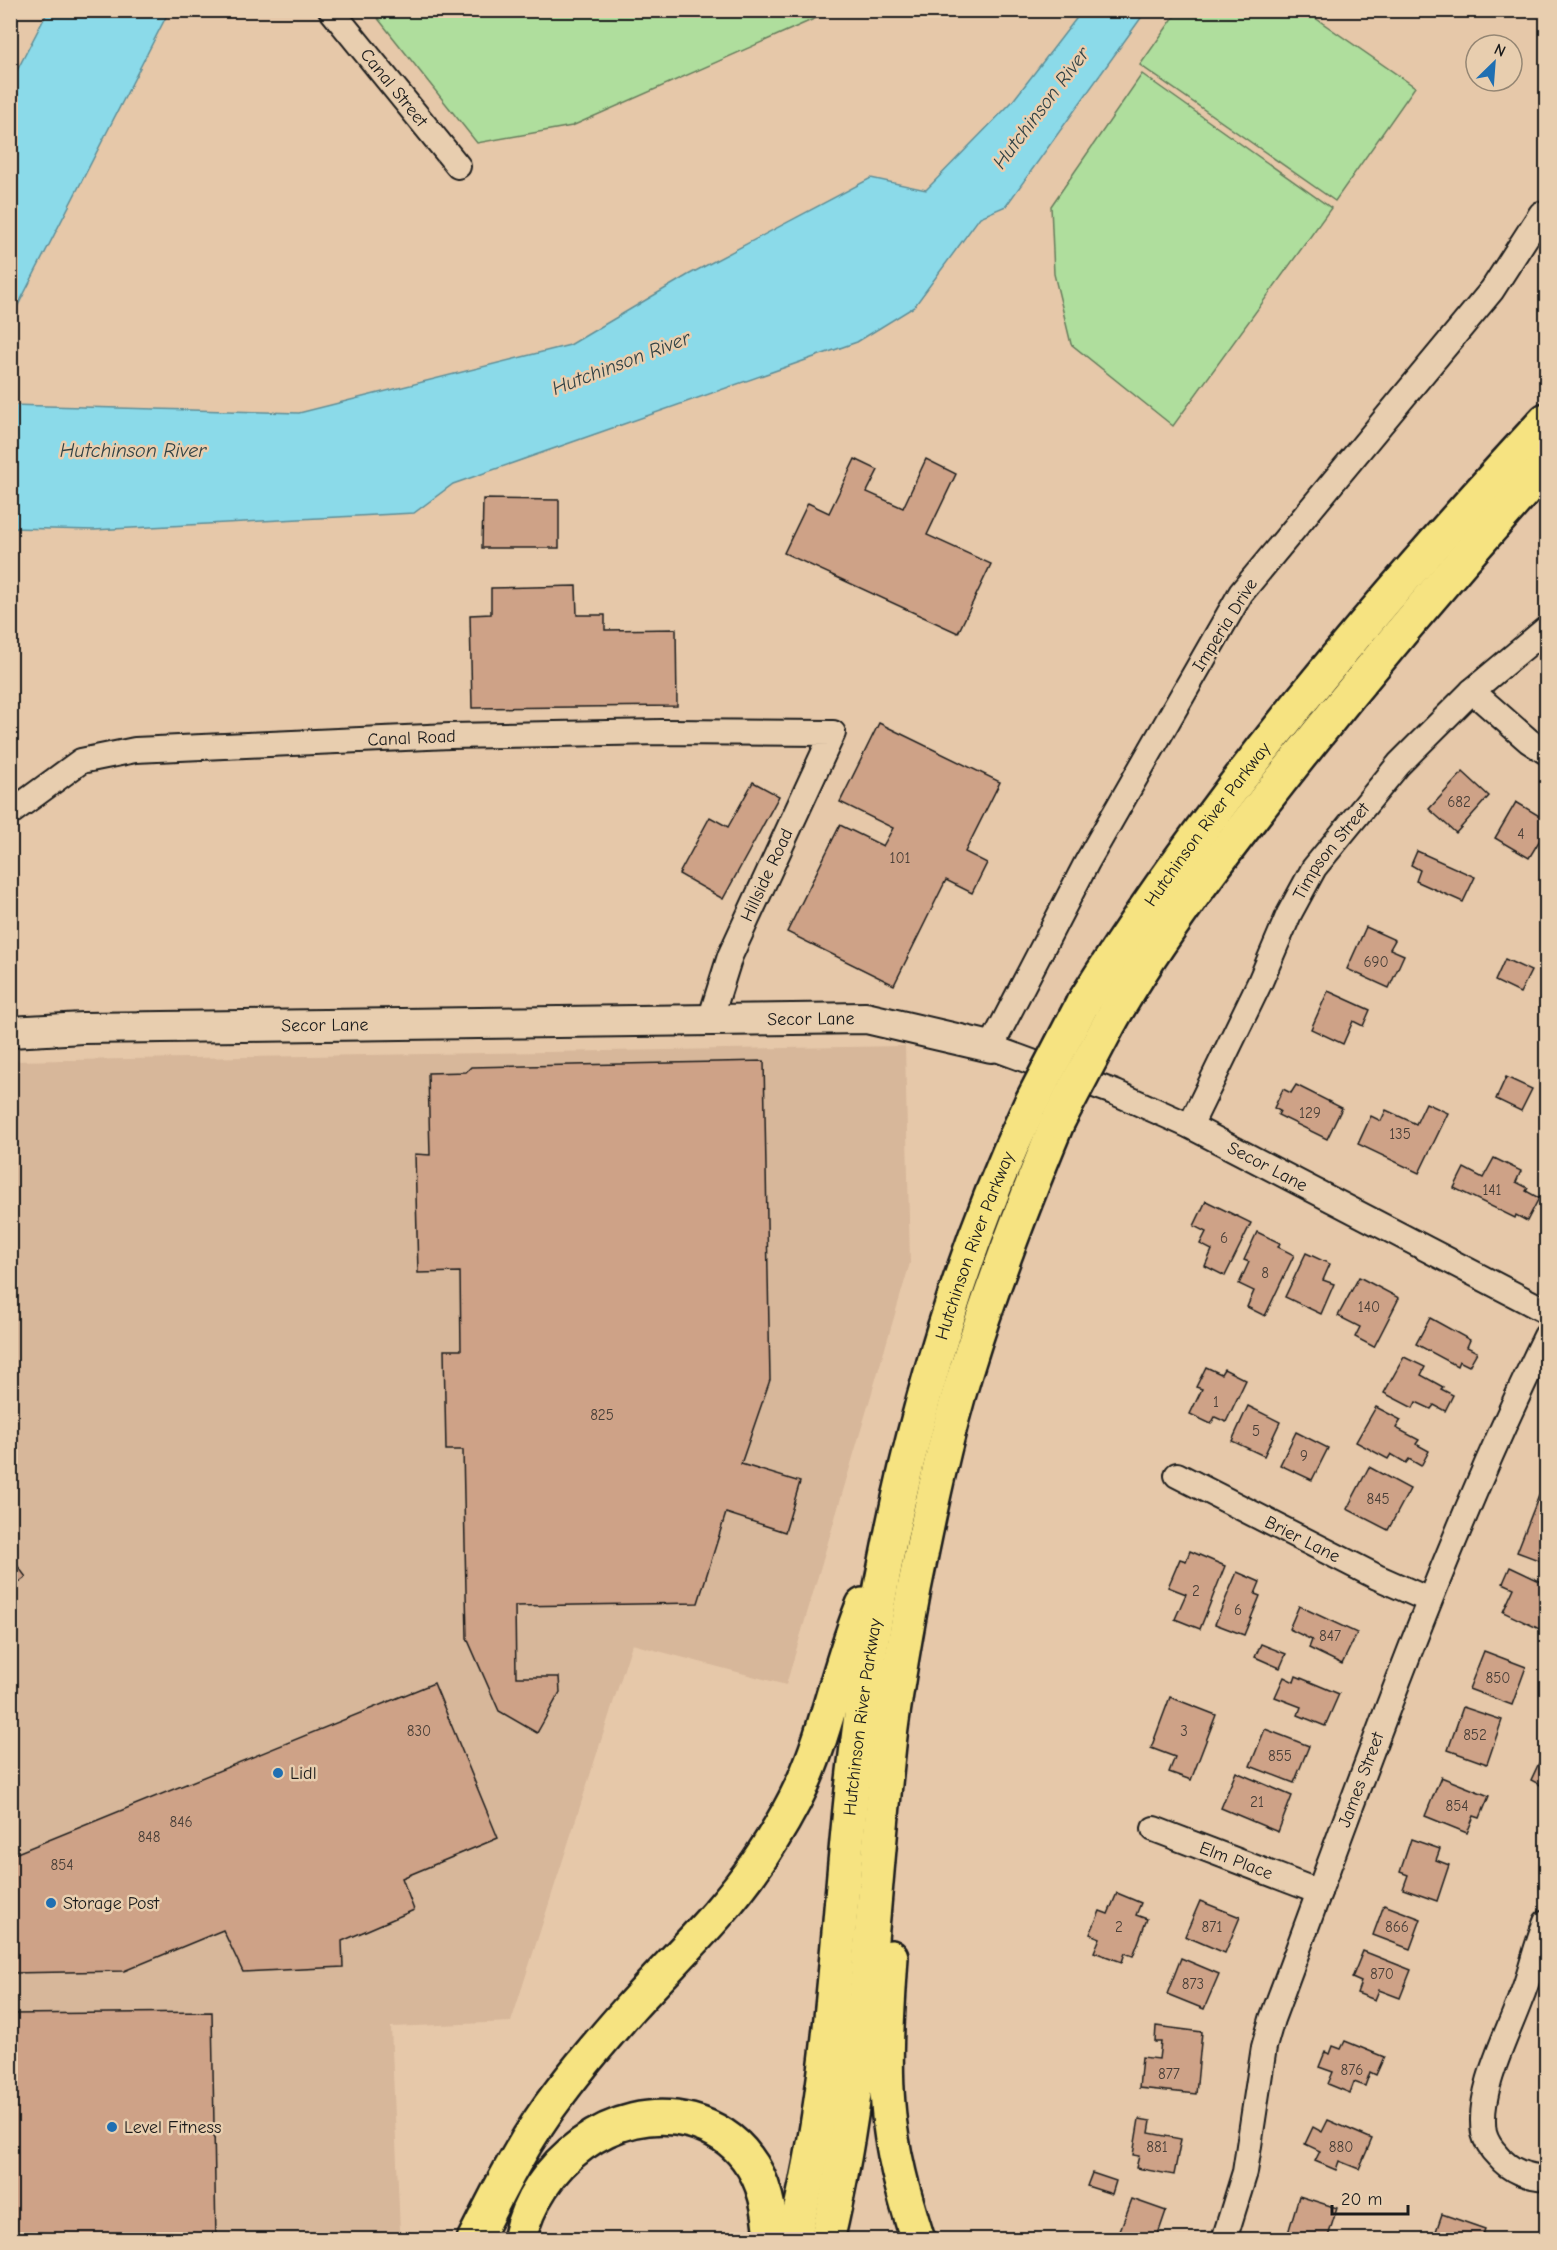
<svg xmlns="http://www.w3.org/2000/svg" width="1557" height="2250" viewBox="0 0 1557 2250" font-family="'Comic Neue',sans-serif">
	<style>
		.built { fill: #d7b79a }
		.green { fill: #afde9d; stroke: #667d5c; stroke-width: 1.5 }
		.water { fill: #8bdae9; stroke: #5f8e97; stroke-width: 1.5 }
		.building { fill: #cea287; stroke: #1c1c1c; stroke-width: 1.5 }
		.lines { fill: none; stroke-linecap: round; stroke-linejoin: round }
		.minor-casing { stroke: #1c1c1c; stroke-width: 28 }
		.tertiary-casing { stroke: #1c1c1c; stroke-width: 34 }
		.motorway-casing { stroke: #1c1c1c; stroke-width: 38 }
		.minor { stroke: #e8ceaf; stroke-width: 24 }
		.tertiary { stroke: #e8ceaf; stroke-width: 30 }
		.motorway { stroke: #f6e381; stroke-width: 33 }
		.motorway-bridge-casing { stroke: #1c1c1c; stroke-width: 38; stroke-linecap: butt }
		.motorway-bridge { stroke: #f6e381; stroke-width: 33 }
		.poi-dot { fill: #1f6fb2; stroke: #e8ceaf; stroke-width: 2 }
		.labels { text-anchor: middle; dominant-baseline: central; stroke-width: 5; stroke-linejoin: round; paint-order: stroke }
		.number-label { font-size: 15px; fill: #483e37 }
		.street-label { font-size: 18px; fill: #1c1c1c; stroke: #e8ceaf }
		.poi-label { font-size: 18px; fill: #1c1c1c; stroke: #e8ceaf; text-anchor: start }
		.water-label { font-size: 20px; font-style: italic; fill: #324245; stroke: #e8ceaf }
	</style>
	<rect width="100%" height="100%" fill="#e6c8a9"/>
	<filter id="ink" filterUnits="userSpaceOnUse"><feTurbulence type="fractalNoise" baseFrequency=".0167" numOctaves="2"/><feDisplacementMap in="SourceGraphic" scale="12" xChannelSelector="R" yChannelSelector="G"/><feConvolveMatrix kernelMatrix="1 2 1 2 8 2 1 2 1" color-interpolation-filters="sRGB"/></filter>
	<g filter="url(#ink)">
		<polygon class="built" points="905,1046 910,1263 786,1685 632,1644 511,2022 391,2027 400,2231 343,2240 11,2239 10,1061"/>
		<g class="green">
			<polygon points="372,11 832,11 572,126 477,143"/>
			<polygon points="1178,11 1305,11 1415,87 1335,201 1140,65"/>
			<polygon points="1142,74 1331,208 1173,426 1071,344 1054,274 1051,206"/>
		</g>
		<g class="water">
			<polygon points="48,11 169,11 11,319 11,82"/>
			<polygon points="1082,11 1146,11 1006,206 980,217 914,307 857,342 453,484 414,513 94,530 11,528 11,405 299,413 570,345 688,275 871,178 926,190 1012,102"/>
		</g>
		<g class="building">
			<polygon points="855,459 878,470 867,492 903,508 926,459 956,474 927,535 991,564 958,633 784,553 808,503 829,513"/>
			<polygon points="483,499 559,500 559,548 482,548"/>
			<polygon points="576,586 577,615 605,615 605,630 676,629 677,706 472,708 470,615 491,614 491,588"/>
			<polygon points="879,723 1000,782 965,852 987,863 972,893 946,880 894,985 787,932 840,825 883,846 893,828 840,802"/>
			<polygon points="1463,772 1489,796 1456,833 1429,809"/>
			<polygon points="753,782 779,796 723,899 679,874 710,817 728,827"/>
			<polygon points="1516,802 1546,820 1546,830 1529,858 1495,838"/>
			<polygon points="1417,851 1475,877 1463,902 1416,881 1420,870 1411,865"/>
			<polygon points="1366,927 1395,940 1390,949 1404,955 1389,988 1347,969"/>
			<polygon points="1505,959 1531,971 1520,993 1495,981"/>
			<polygon points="1328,991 1370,1010 1363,1026 1353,1021 1343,1044 1311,1029"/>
			<polygon points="764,1061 770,1380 741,1464 800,1482 785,1532 726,1513 698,1603 515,1606 516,1677 559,1677 560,1692 537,1733 499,1711 467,1638 463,1450 446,1450 444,1350 461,1350 460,1272 418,1273 415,1154 430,1155 428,1073 466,1072 471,1067"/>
			<polygon points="1506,1077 1532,1089 1521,1111 1496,1099"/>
			<polygon points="1296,1085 1342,1108 1327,1139 1278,1115 1280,1111 1274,1108 1283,1089 1291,1093"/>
			<polygon points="1426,1103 1448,1113 1419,1173 1358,1144 1371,1116 1381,1121 1386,1110 1416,1124"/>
			<polygon points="1494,1158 1521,1171 1516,1182 1528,1188 1526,1191 1539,1198 1527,1221 1516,1215 1515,1218 1454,1188 1464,1168 1483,1178"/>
			<polygon points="1206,1201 1251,1223 1225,1276 1205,1266 1212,1250 1200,1244 1206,1232 1194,1226"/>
			<polygon points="1257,1232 1280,1243 1278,1247 1294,1255 1265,1316 1247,1307 1254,1291 1239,1284 1249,1262 1244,1260"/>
			<polygon points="1306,1253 1330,1264 1323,1280 1334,1284 1321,1314 1285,1297"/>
			<polygon points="1359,1277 1399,1298 1374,1347 1355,1337 1360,1327 1338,1316"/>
			<polygon points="1430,1318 1470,1340 1467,1347 1477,1352 1469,1366 1459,1361 1457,1366 1416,1344"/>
			<polygon points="1404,1357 1425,1367 1421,1375 1443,1387 1441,1389 1453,1395 1445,1411 1434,1405 1431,1409 1416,1402 1413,1408 1384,1393"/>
			<polygon points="1206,1367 1221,1374 1224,1369 1246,1380 1226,1422 1215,1417 1211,1424 1190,1414 1202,1389 1196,1387"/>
			<polygon points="1248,1406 1280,1422 1264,1456 1232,1441"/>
			<polygon points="1376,1407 1401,1420 1396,1428 1419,1440 1416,1444 1429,1451 1421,1466 1409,1459 1406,1463 1391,1454 1388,1459 1356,1442"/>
			<polygon points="1296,1432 1328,1448 1312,1480 1280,1465"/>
			<polygon points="1369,1467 1410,1489 1388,1530 1347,1509"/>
			<polygon points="1540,1493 1546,1495 1546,1563 1517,1552"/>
			<polygon points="1190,1551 1225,1566 1200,1629 1175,1619 1186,1594 1168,1587 1180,1559 1186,1561"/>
			<polygon points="10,1556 26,1577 10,1589"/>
			<polygon points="1510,1567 1546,1584 1546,1632 1503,1612 1514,1588 1503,1583"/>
			<polygon points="1237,1572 1260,1582 1255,1594 1260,1596 1244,1635 1215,1624"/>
			<polygon points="1299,1606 1357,1633 1342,1664 1309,1648 1312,1640 1289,1629"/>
			<polygon points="1261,1644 1286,1654 1280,1668 1255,1657"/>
			<polygon points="1484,1651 1526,1667 1512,1705 1469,1689"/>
			<polygon points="1296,1676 1339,1694 1325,1726 1298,1715 1301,1707 1275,1697 1284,1677 1294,1682"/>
			<polygon points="434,1683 498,1838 402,1878 414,1910 342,1941 343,1967 243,1972 223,1930 124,1971 10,1973 10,1853 17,1853"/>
			<polygon points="1170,1697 1216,1715 1191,1780 1169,1772 1175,1757 1151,1748"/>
			<polygon points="1463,1707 1502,1720 1487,1764 1448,1750"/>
			<polygon points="1265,1729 1309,1746 1294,1783 1250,1766"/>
			<polygon points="1546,1748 1546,1788 1531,1780"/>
			<polygon points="1236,1772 1292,1796 1278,1832 1221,1808"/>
			<polygon points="1441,1777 1489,1796 1480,1818 1474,1816 1467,1833 1425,1816"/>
			<polygon points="1411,1839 1440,1849 1436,1860 1449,1865 1437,1901 1403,1889 1408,1875 1400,1872"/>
			<polygon points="1117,1893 1141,1903 1136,1915 1147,1919 1133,1956 1125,1953 1122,1962 1094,1952 1100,1938 1090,1934 1100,1911 1108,1914"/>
			<polygon points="1200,1901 1240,1917 1225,1953 1185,1936"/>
			<polygon points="1384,1905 1421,1919 1410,1949 1373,1935"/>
			<polygon points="1363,1951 1411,1970 1400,1998 1379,1990 1375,2000 1357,1993 1361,1982 1352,1978"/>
			<polygon points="1181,1958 1219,1974 1204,2009 1167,1994"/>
			<polygon points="212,2012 216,2240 10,2240 10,2014"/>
			<polygon points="1156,2026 1202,2032 1196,2094 1139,2088 1142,2057 1159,2059 1161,2042 1155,2042"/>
			<polygon points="1345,2041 1384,2057 1376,2075 1370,2072 1365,2086 1354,2082 1350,2093 1328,2084 1333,2072 1319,2067 1325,2052 1330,2054 1333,2046 1341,2049"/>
			<polygon points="1139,2119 1151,2121 1149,2133 1181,2139 1174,2175 1136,2168 1139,2156 1133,2155"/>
			<polygon points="1328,2120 1372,2139 1359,2169 1339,2161 1336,2170 1315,2161 1320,2151 1305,2144 1313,2127 1322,2132"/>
			<polygon points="1092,2173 1116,2181 1112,2194 1087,2186"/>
			<polygon points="1299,2196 1337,2208 1327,2240 1286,2240"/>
			<polygon points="1132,2199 1166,2211 1156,2240 1136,2240 1119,2233"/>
			<polygon points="1442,2214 1485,2229 1481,2240 1433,2240"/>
		</g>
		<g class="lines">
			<defs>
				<g id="minor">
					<path id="s1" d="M331,10L458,166"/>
					<path id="s2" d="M1541,214L1492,290L1241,593L1087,862L991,1047L1116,1093L1190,1126L1546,1311"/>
					<polyline points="1472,691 1529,741 1546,752"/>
					<path id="s3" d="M10,813L81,761L135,750L450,736L662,732L833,733L730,956L710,1020"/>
					<path id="s4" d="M1190,1126L1260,982L1289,914L1314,868L1399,764L1472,691L1546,629"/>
					<path id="s5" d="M1177,1475L1377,1577L1429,1600"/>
					<path id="s6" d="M1154,1829L1319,1892"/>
					<path d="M1546,1922C1535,1947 1531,1975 1520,2000C1506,2038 1477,2092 1484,2133C1486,2141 1492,2150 1498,2156C1511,2172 1526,2176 1546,2178"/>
					<path id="s7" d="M1224,2240L1245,2172L1264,2047L1272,2019C1358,1789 1438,1557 1546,1336"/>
				</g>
				<g id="tertiary">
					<path id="s8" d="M10,1032L83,1028L866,1018L991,1047"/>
				</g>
				<g id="motorway">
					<path id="s9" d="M1082,1005C1214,794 1378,602 1546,420"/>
					<path d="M1110,1022C1159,936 1219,859 1280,781C1365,673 1454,568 1546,466"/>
					<path d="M891,1957C888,2006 884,2056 888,2105C891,2150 904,2196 918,2240"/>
					<path d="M474,2240C500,2188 526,2136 561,2091C583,2062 607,2034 631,2007C674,1959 723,1914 759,1860C775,1836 790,1811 802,1785C828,1727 839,1663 863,1605"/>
					<path d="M519,2240C535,2164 613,2101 691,2121C713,2127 733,2139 747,2158C765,2181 770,2211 772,2240"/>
					<path id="s10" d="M793,2240C835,2084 836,1922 855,1763C881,1535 934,1311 1031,1103"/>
					<path d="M827,2240C867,2075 871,1904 890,1736C896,1687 905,1638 914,1589C929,1515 944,1441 966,1370C992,1285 1024,1203 1058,1121"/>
				</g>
			</defs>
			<use href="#minor" class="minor-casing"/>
			<use href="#tertiary" class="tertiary-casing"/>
			<use href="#motorway" class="motorway-casing"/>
			<use href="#minor" class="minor"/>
			<use href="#tertiary" class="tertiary"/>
			<use href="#motorway" class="motorway"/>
			<defs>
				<g id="motorway-bridge">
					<polyline points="1031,1103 1082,1005"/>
					<polyline points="1058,1121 1110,1022"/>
				</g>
			</defs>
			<use href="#motorway-bridge" class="motorway-bridge-casing"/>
			<use href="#motorway-bridge" class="motorway-bridge"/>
		</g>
	</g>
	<g class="poi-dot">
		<circle cx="278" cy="1773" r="6"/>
		<circle cx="51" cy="1903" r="6"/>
		<circle cx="112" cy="2127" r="6"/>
	</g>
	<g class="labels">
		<g class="number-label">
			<text x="1459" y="802">682</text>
			<text x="1521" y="834">4</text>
			<text x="900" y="858">101</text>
			<text x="1376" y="962">690</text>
			<text x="1310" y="1113">129</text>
			<text x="1400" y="1134">135</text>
			<text x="1492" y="1190">141</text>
			<text x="1224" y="1238">6</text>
			<text x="1265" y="1273">8</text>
			<text x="1369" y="1307">140</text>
			<text x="1216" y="1402">1</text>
			<text x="602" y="1415">825</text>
			<text x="1256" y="1431">5</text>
			<text x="1304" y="1456">9</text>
			<text x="1378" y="1499">845</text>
			<text x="1196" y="1591">2</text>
			<text x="1238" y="1610">6</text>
			<text x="1330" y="1636">847</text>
			<text x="1498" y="1678">850</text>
			<text x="419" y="1731">830</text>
			<text x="1184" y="1731">3</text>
			<text x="1475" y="1735">852</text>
			<text x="1280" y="1756">855</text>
			<text x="1257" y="1802">21</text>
			<text x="1457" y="1806">854</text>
			<text x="181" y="1822">846</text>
			<text x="149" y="1837">848</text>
			<text x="62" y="1865">854</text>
			<text x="1119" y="1927">2</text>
			<text x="1212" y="1927">871</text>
			<text x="1397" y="1927">866</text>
			<text x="1382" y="1974">870</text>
			<text x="1193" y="1984">873</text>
			<text x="1352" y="2070">876</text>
			<text x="1169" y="2074">877</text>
			<text x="1157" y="2147">881</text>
			<text x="1341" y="2147">880</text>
		</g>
		<g class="street-label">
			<text stroke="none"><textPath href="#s1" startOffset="100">Canal Street</textPath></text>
			<text transform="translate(1225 625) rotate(-58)">Imperia Drive</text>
			<text stroke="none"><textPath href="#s3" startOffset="420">Canal Road</textPath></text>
			<text stroke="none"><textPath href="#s9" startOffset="220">Hutchinson River Parkway</textPath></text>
			<text stroke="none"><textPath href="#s4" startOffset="310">Timpson Street</textPath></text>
			<text transform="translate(767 875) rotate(-65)">Hillside Road</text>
			<text stroke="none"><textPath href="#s8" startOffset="801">Secor Lane</textPath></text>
			<text stroke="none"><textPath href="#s8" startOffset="315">Secor Lane</textPath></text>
			<text stroke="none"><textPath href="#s2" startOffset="1304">Secor Lane</textPath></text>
			<text stroke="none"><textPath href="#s10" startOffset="1014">Hutchinson River Parkway</textPath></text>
			<text stroke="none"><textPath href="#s5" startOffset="141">Brier Lane</textPath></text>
			<text stroke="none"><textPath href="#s10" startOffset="528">Hutchinson River Parkway</textPath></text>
			<text stroke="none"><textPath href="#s7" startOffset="482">James Street</textPath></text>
			<text stroke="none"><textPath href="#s6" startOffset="88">Elm Place</textPath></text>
		</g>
		<g class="poi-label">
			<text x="290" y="1773">Lidl</text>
			<text x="63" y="1903">Storage Post</text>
			<text x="124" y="2127">Level Fitness</text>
		</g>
		<g class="water-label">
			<text transform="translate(1041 108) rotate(-53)">Hutchinson River</text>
			<text transform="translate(621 363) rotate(-21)">Hutchinson River</text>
			<text x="133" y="450">Hutchinson River</text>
		</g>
	</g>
	<rect width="1557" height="2250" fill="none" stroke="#e8ceaf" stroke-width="36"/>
	<rect x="18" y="18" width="1521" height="2214" fill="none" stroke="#1c1c1c" stroke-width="2" filter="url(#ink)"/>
	<g transform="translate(1494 63) rotate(25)"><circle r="28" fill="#e8ceaf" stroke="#968774" stroke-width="1.5"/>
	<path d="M0-4.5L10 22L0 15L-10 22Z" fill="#1f6fb2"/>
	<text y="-9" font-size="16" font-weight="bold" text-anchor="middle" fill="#1c1c1c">N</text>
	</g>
	<path d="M1332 2205v9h76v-9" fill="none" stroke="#1c1c1c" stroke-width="3"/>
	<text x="1341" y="2205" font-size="18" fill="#1c1c1c" stroke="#e8ceaf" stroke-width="4.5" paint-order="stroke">20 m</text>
</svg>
